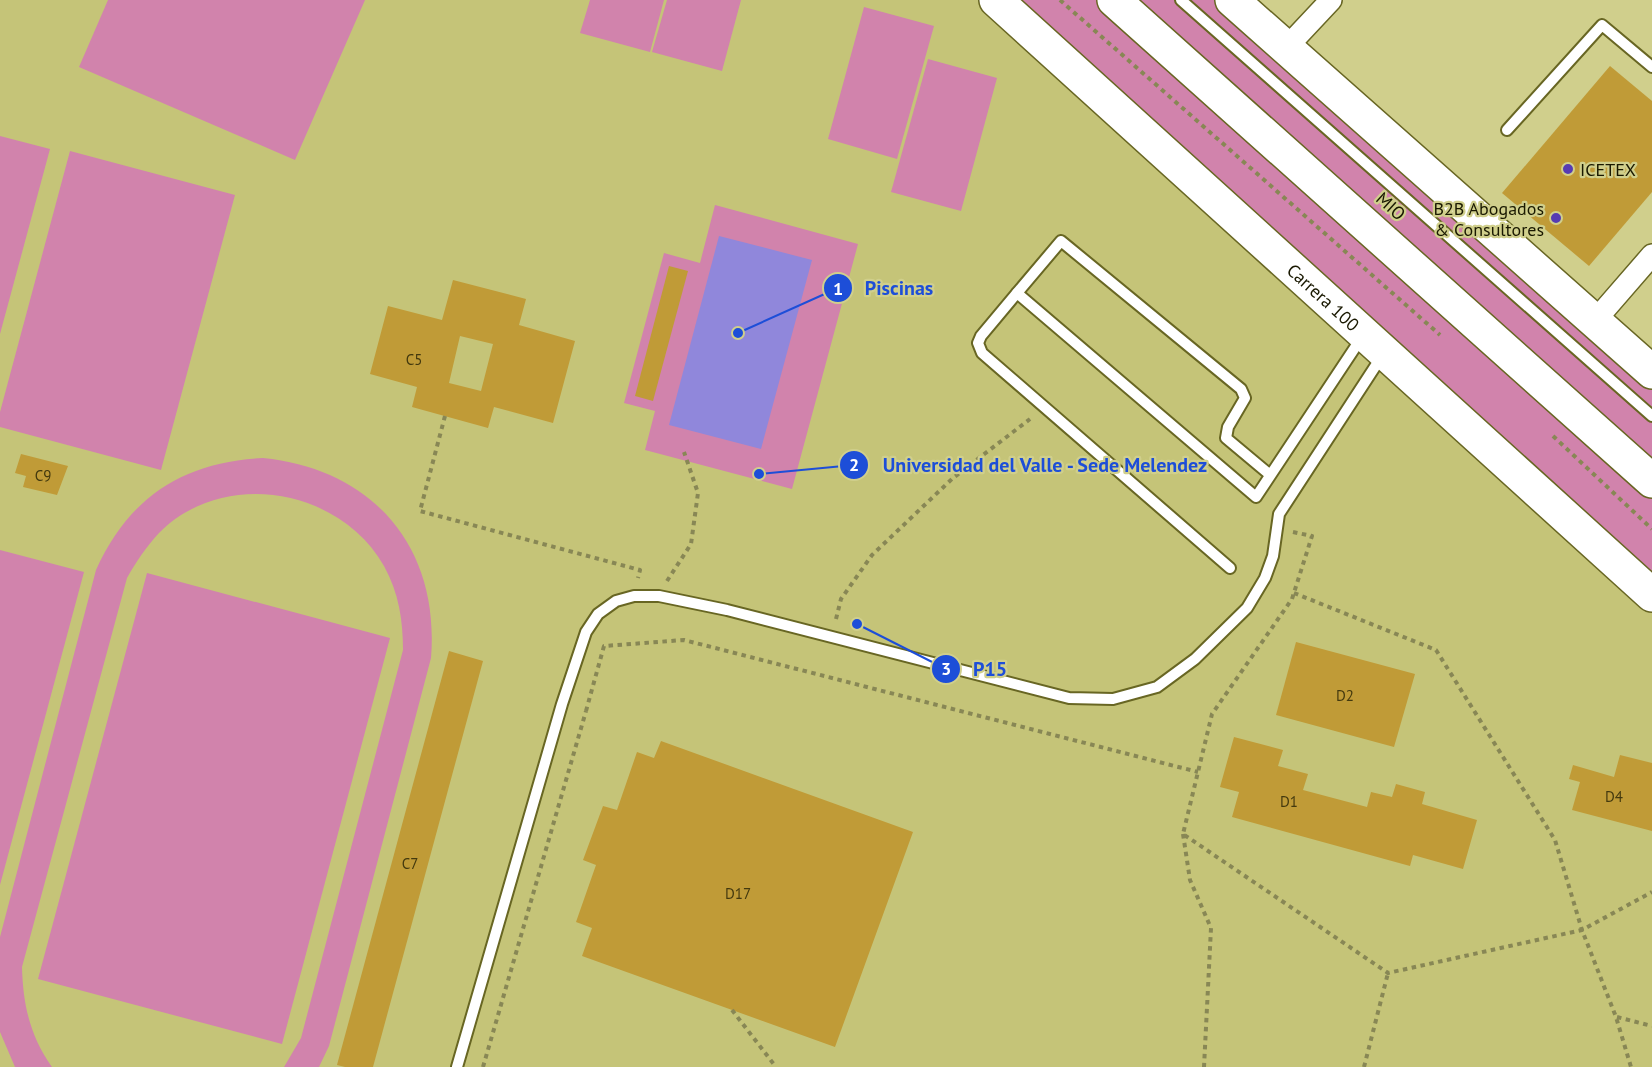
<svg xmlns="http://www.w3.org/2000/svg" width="1652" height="1067" viewBox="0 0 1652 1067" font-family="'PT Sans',sans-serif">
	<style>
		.built { fill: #c5c478 }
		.green { fill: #d183ac }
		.water { fill: #9087db }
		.building { fill: #c09b37; fill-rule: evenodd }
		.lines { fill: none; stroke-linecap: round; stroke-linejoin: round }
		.service-casing { stroke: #686623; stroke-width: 14 }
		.minor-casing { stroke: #686623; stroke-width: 24 }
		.primary-casing { stroke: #686623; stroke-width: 36 }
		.path { stroke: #888755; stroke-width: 4; stroke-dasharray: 4.5 4.5; stroke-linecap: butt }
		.service { stroke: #fff; stroke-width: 10 }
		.minor { stroke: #fff; stroke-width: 21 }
		.primary { stroke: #fff; stroke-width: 33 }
		.poi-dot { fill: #563bb3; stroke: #d0cf8c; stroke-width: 2 }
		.labels { text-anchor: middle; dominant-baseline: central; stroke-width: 4.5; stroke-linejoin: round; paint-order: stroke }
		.number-label { font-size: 15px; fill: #43390e }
		.poi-label { font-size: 18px; fill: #191800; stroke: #d0cf8c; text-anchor: start }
		.street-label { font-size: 18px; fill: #191800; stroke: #d0cf8c }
		.leader { fill: none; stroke: #1d4ed8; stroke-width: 2 }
		.callout-dot { fill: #1d4ed8; stroke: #d0cf8c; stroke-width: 2 }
		.mark-label { font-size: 18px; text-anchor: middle; font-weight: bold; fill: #fff }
		.callout-label { font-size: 20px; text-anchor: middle; font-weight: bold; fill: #1d4ed8; stroke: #d0cf8c; stroke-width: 4.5; stroke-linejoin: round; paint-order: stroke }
	</style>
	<rect width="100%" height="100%" fill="#d0cf8c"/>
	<polygon class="built" points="0,0 996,0 1652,595 1652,1067 0,1067"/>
	<g class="green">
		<polygon points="108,0 365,0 295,160 79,67"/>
		<polygon points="590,0 664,0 650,52 580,33"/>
		<polygon points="667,0 741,0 722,71 652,52"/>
		<polygon points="996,0 1232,0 1652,372 1652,595"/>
		<polygon points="864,7 934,26 897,159 828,139"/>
		<polygon points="928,59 997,78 961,211 891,192"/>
		<polygon points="0,136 50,149 0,334"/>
		<polygon points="70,151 235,195 161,470 0,427 0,412"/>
		<polygon points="715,205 858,244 792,489 645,450 655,411 624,403 664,253 700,263"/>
		<path d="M263,458C373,469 440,547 431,658L329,1046L319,1067H284L301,1038L403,650C403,621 399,593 384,566C340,488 223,468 159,533C146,547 136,562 127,578L22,967C23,1005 30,1036 52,1067H15L0,1032V937L96,570C129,497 183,462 263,458Z"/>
		<polygon points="0,550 84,572 0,885"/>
		<polygon points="147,573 390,638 282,1044 38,979"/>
	</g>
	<polygon class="water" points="719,236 812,260 761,449 669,425"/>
	<g class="building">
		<polygon points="1610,66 1652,101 1652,192 1589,266 1502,193"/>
		<polygon points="669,266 688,271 653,401 635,396"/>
		<path d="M453,280L526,299L519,325L575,341L553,423L494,407L488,428L412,407L417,387L370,374L388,306L442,320ZM460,336L493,344L481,391L449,383Z"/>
		<polygon points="21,454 68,466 57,495 23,487 26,476 15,473"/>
		<polygon points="1296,642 1415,674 1394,747 1276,715"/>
		<polygon points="449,651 483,661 373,1067 345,1067 337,1065"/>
		<polygon points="1234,737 1283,750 1278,766 1308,774 1303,790 1367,807 1371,792 1392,797 1396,784 1425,792 1422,804 1477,820 1463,869 1413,855 1410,866 1232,817 1239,792 1220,787"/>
		<polygon points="661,741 913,832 835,1047 582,956 592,928 576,922 596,865 583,860 603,806 617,810 637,752 654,758"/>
		<polygon points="1620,755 1652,763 1652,831 1572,810 1580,782 1569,779 1573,765 1614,777"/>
	</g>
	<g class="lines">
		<defs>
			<g id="service">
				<polyline points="1181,0 1652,416"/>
				<polyline points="1507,130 1602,25 1652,67"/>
				<polyline points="1017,293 981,336 978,343 982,353 1230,568"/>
				<polyline points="1269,474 1226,438 1228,427 1245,398 1241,389 1061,241 1017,293 1256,497 1362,337"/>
				<polyline points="457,1067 562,704 586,632 598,614 616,601 634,596 659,596 727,610 1069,698 1113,699 1157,687 1195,659 1247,608 1265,578 1273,556 1279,514 1382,356"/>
			</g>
			<g id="minor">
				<polyline points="1286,48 1331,0"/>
				<polyline points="1593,323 1652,255"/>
			</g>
			<g id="primary">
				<path id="s1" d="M996,0L1652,595"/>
				<polyline points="1114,0 1652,481"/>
				<polyline points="1232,0 1652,372"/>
			</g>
		</defs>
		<use href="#service" class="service-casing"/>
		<use href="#minor" class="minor-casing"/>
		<use href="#primary" class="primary-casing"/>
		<g class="path">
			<polyline points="1060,0 1440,335"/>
			<polyline points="445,416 420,511 640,570 638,578"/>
			<polyline points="1553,436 1652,529"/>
			<polyline points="1293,532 1312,536 1292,599 1212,714 1183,834 1388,973 1582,930 1616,1017 1631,1067"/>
			<polyline points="667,581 691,544 698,493 684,452"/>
			<polyline points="1294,593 1436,650 1555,840 1582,930 1652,892"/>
			<polyline points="836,619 841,599 872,555 953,478 1030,419"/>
			<polyline points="586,711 604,646 684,640 1198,772"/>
			<polyline points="1183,834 1190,880 1211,928 1204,1067"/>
			<polyline points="732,1010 776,1067"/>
			<polyline points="1617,1017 1652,1026"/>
			<polyline points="483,1067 586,711"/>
			<polyline points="1364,1067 1388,973"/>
		</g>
		<use href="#service" class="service"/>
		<use href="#minor" class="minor"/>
		<use href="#primary" class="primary"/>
	</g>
	<g class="poi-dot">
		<circle cx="1568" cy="169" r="6"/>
		<circle cx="1556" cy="218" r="6"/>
	</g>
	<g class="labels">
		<g class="number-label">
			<text x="414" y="359">C5</text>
			<text x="43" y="475">C9</text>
			<text x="1345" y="695">D2</text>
			<text x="1614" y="796">D4</text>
			<text x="1289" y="801">D1</text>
			<text x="410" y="863">C7</text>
			<text x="738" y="893">D17</text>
		</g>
		<g class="poi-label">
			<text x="1580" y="169">ICETEX</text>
			<text x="1544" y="208" text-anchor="end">B2B Abogados<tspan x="1544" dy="21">&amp; Consultores</tspan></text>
		</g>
		<g class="street-label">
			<text transform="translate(1391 206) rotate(42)">MIO</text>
			<text stroke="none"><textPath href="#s1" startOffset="442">Carrera 100</textPath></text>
		</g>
	</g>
	<path class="leader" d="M738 333L838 288M759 474L854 465M857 624L946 669"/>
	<g class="callout-dot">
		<circle cx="738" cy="333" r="6"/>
		<circle cx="759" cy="474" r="6"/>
		<circle cx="857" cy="624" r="6"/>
		<circle cx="838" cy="288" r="15"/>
		<circle cx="854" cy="465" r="15"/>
		<circle cx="946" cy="669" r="15"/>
	</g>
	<g class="mark-label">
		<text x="838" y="295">1</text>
		<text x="854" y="471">2</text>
		<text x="946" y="675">3</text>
	</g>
	<g class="callout-label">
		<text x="899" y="295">Piscinas</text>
		<text x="1045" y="472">Universidad del Valle - Sede Melendez</text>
		<text x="990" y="676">P15</text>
	</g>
</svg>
